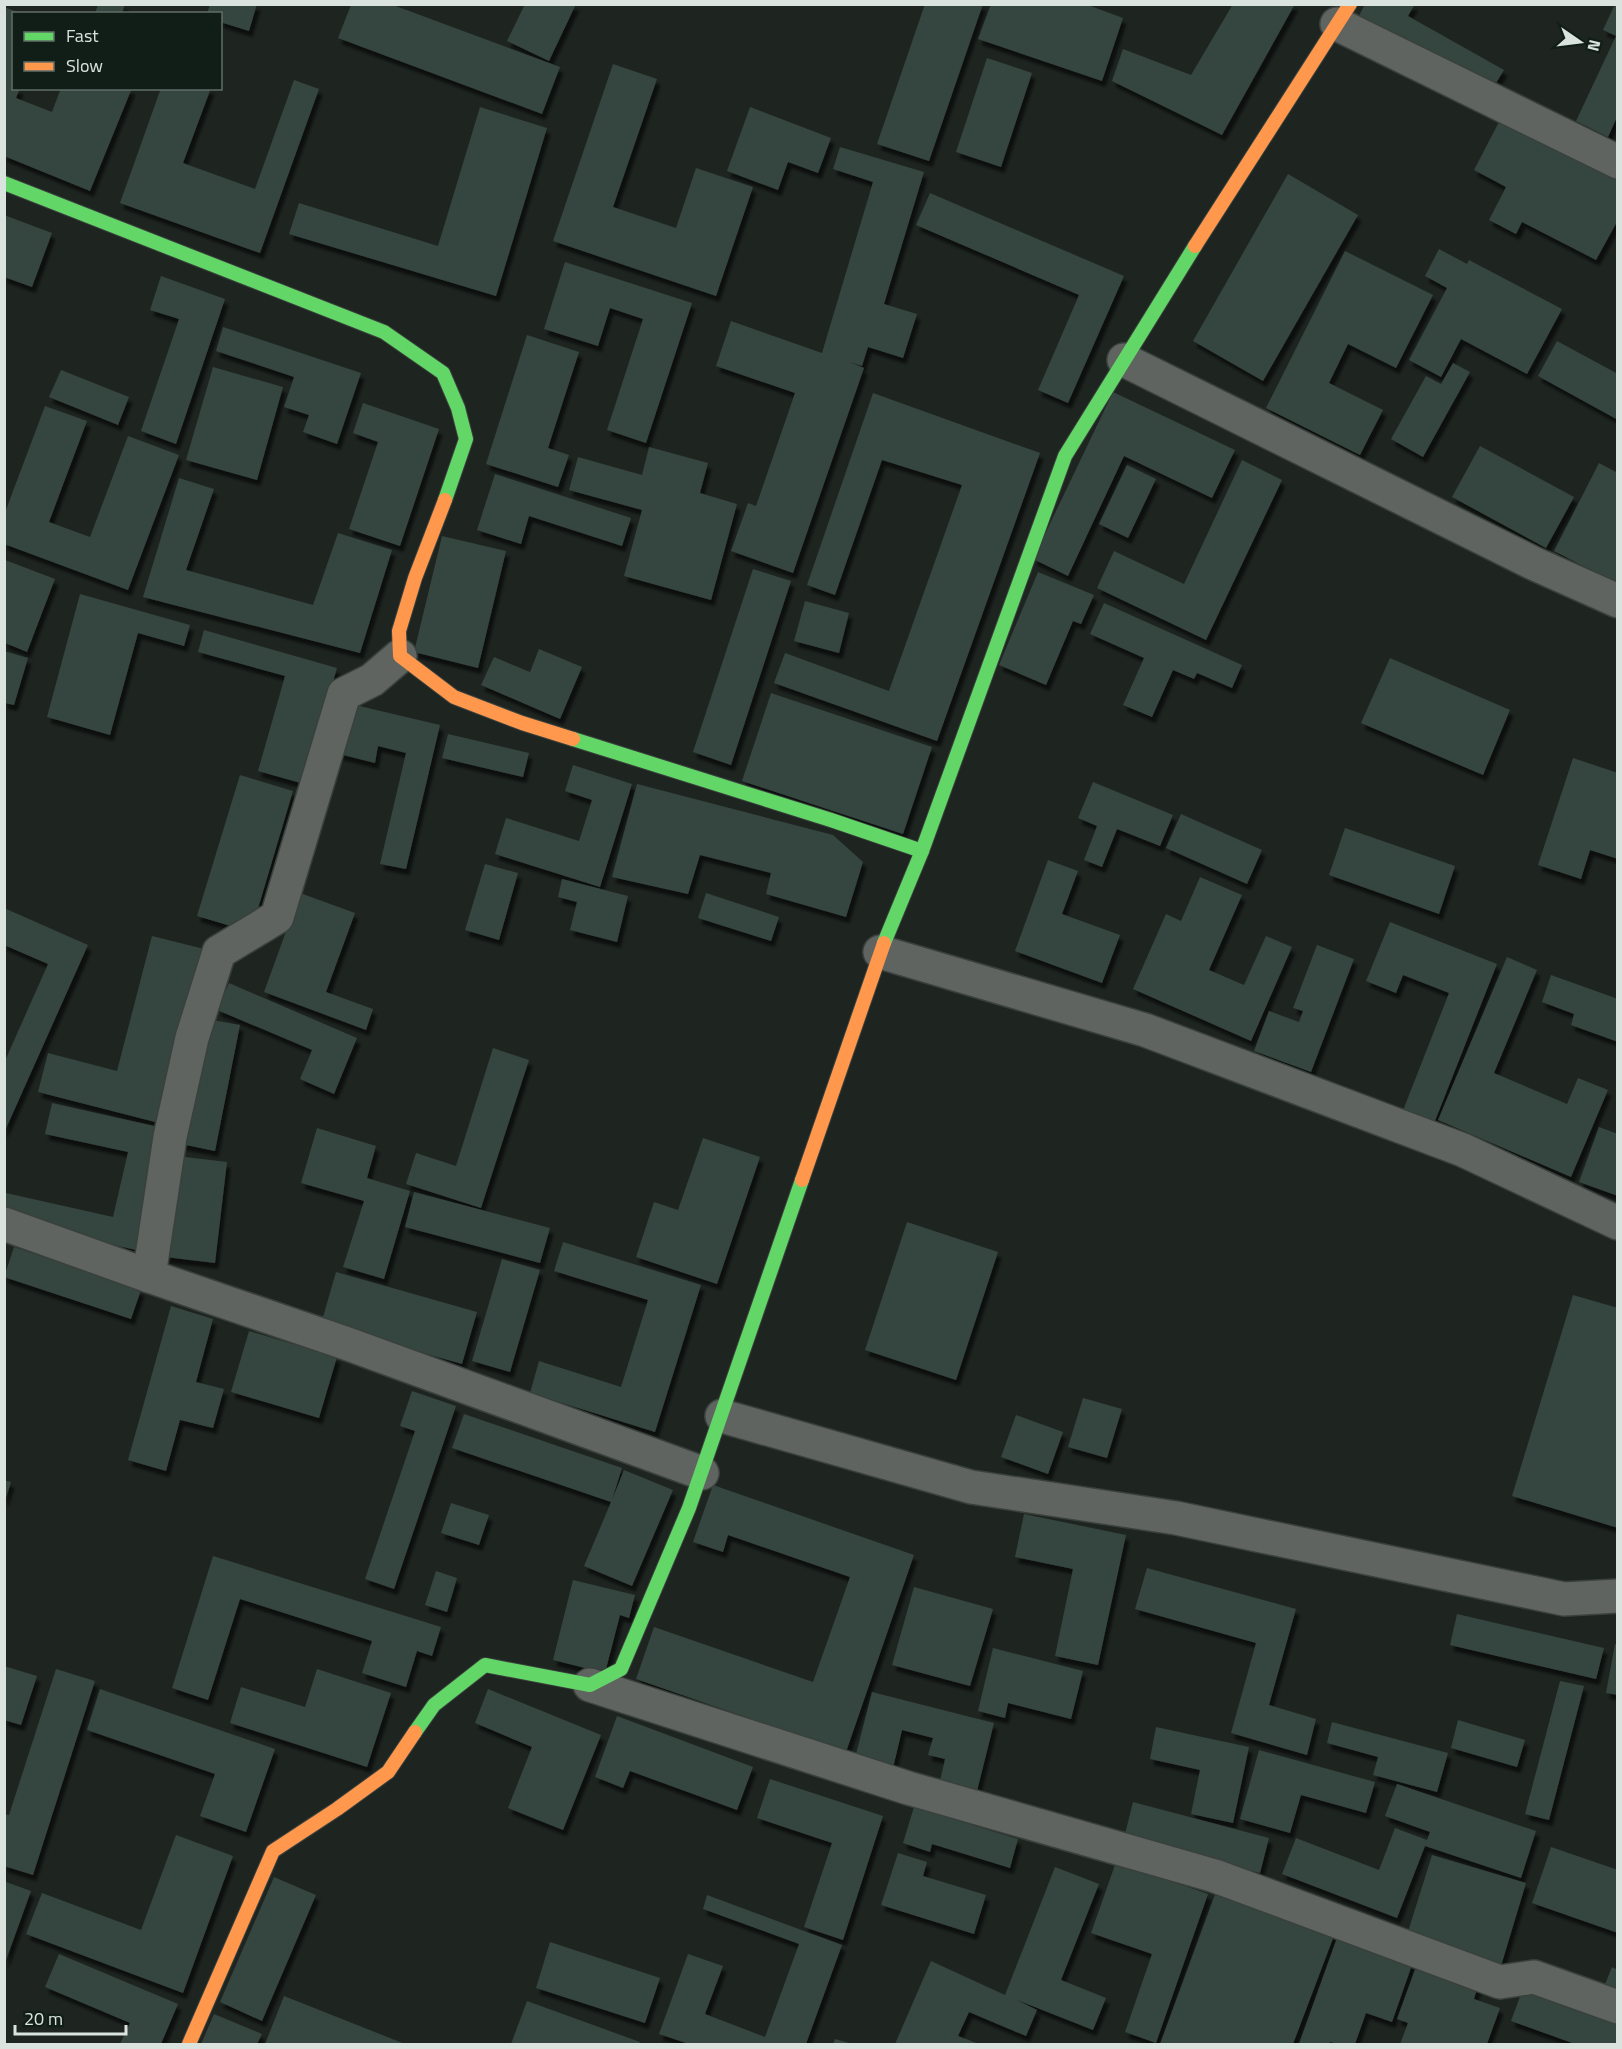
<svg xmlns="http://www.w3.org/2000/svg" width="1622" height="2049" viewBox="0 0 1622 2049" font-family="'Titillium Web',sans-serif">
	<style>
		.building { fill: #36443f; filter: url(#shadow) }
		.lines { fill: none; stroke-linecap: round; stroke-linejoin: round }
		.street-casing { stroke: #3a413d; stroke-width: 36 }
		.fast-casing { stroke: #3a413d; stroke-width: 16 }
		.slow-casing { stroke: #3a413d; stroke-width: 16 }
		.street { stroke: #5f6461; stroke-width: 33 }
		.fast { stroke: #63d668; stroke-width: 14 }
		.slow { stroke: #ff974d; stroke-width: 14 }
	</style>
	<defs>
		<filter id="shadow"><feDropShadow dx="3.5" dy="6" stdDeviation="1.5" flood-color="#0009"/></filter>
	</defs>
	<rect width="100%" height="100%" fill="#1e2521"/>
	<g class="building">
		<polygon points="98,4 125,4 122,14 95,14"/>
		<polygon points="210,4 257,4 249,31 220,22 220,14 207,14"/>
		<polygon points="525,4 576,4 549,61 507,41"/>
		<polygon points="925,4 983,4 929,161 877,144"/>
		<polygon points="991,4 1085,4 1123,18 1102,81 978,39"/>
		<polygon points="1233,4 1295,4 1222,135 1112,81 1123,49 1191,75"/>
		<polygon points="1365,4 1415,4 1408,16 1504,70 1490,93 1356,22"/>
		<polygon points="1615,4 1618,4 1618,115 1608,137 1576,121 1616,36 1603,30"/>
		<polygon points="351,5 393,5 560,67 542,114 338,38"/>
		<polygon points="4,7 20,13 14,14 14,88 20,88 16,98 52,112 61,88 132,88 90,191 4,156"/>
		<polygon points="987,58 1032,73 1001,167 956,152"/>
		<polygon points="613,64 657,79 613,207 676,228 696,168 753,187 716,296 553,241"/>
		<polygon points="294,80 319,89 260,253 120,203 161,88 211,88 183,163 255,189"/>
		<polygon points="480,107 547,128 496,296 289,234 299,203 438,246"/>
		<polygon points="750,107 831,138 818,173 788,162 778,190 727,171"/>
		<polygon points="1501,118 1618,180 1618,220 1596,260 1522,222 1516,234 1489,220 1506,187 1474,170"/>
		<polygon points="840,147 924,172 884,304 917,314 903,358 868,347 862,366 850,362 864,368 793,573 731,551 748,503 756,506 795,393 716,366 731,321 822,353 873,182 833,169"/>
		<polygon points="1288,174 1358,215 1263,381 1193,341"/>
		<polygon points="930,193 1124,276 1068,403 1038,390 1079,295 916,225"/>
		<polygon points="4,215 52,233 32,287 4,277"/>
		<polygon points="1439,249 1467,264 1469,260 1562,309 1527,374 1461,339 1441,377 1409,360 1447,288 1425,276"/>
		<polygon points="1345,251 1433,295 1396,368 1348,344 1329,383 1383,410 1360,455 1266,408"/>
		<polygon points="565,262 692,303 646,443 607,430 643,319 610,308 598,346 544,329"/>
		<polygon points="161,276 225,299 176,444 141,431 179,319 150,310"/>
		<polygon points="223,327 361,373 337,444 303,432 309,415 284,407 294,377 216,351"/>
		<polygon points="527,335 579,352 548,448 569,455 558,487 486,464"/>
		<polygon points="1557,341 1618,374 1618,420 1538,376"/>
		<polygon points="1453,363 1470,372 1423,457 1391,439 1426,376 1441,384"/>
		<polygon points="213,367 283,387 257,480 186,460"/>
		<polygon points="61,370 129,397 118,425 49,397"/>
		<polygon points="1113,392 1235,450 1212,498 1124,456 1068,576 1033,559"/>
		<polygon points="873,393 1040,453 937,741 774,683 785,653 889,691 962,485 882,460 835,595 807,585"/>
		<polygon points="363,403 439,429 400,546 349,529 378,442 353,433"/>
		<polygon points="45,406 87,421 49,522 90,537 128,436 179,455 128,590 4,544 4,515"/>
		<polygon points="1480,446 1574,497 1546,548 1452,497"/>
		<polygon points="649,447 708,463 700,493 737,504 711,600 624,576 642,510 569,490 578,457 642,475"/>
		<polygon points="1242,460 1282,480 1206,640 1097,588 1114,551 1184,584"/>
		<polygon points="1599,463 1618,473 1618,584 1554,551"/>
		<polygon points="1127,465 1156,479 1128,538 1099,524"/>
		<polygon points="495,474 631,518 622,546 529,516 521,544 477,530"/>
		<polygon points="179,478 214,489 186,570 313,605 338,533 392,550 360,653 143,597"/>
		<polygon points="442,536 506,551 478,668 414,652"/>
		<polygon points="5,560 55,579 27,652 5,643"/>
		<polygon points="753,569 791,581 731,765 693,752"/>
		<polygon points="1038,572 1094,595 1081,624 1073,621 1046,685 999,665"/>
		<polygon points="80,594 190,625 184,646 138,633 110,735 47,717"/>
		<polygon points="805,601 849,613 839,653 794,641"/>
		<polygon points="1104,603 1242,665 1232,688 1197,673 1194,679 1173,670 1152,717 1123,705 1144,658 1090,634"/>
		<polygon points="204,630 337,668 304,784 258,771 285,676 198,652"/>
		<polygon points="539,649 582,667 560,719 481,685 494,657 530,672"/>
		<polygon points="4,651 28,658 14,705 4,703"/>
		<polygon points="1390,658 1510,710 1483,775 1361,723"/>
		<polygon points="771,693 932,747 903,834 742,781"/>
		<polygon points="351,704 440,725 406,869 380,864 406,753 378,746 375,763 339,754"/>
		<polygon points="448,734 529,753 523,777 442,758"/>
		<polygon points="1573,758 1618,773 1618,859 1590,850 1581,879 1538,865"/>
		<polygon points="573,765 632,784 600,887 495,854 506,818 579,841 592,800 565,791"/>
		<polygon points="240,775 293,791 251,932 197,916"/>
		<polygon points="1093,782 1173,815 1160,846 1117,829 1102,867 1084,860 1097,826 1078,818"/>
		<polygon points="637,784 833,835 863,862 846,917 766,894 771,873 700,855 688,894 612,877"/>
		<polygon points="1181,814 1262,850 1247,884 1166,848"/>
		<polygon points="1345,828 1455,866 1439,914 1329,875"/>
		<polygon points="1048,860 1078,871 1062,914 1120,935 1102,983 1015,951"/>
		<polygon points="485,864 518,873 499,940 465,930"/>
		<polygon points="1200,877 1242,895 1209,970 1244,985 1266,936 1292,947 1251,1041 1133,989 1166,914 1181,921"/>
		<polygon points="562,879 628,896 617,942 570,930 577,902 558,897"/>
		<polygon points="300,893 355,913 326,992 373,1009 366,1030 264,992"/>
		<polygon points="706,893 779,917 771,941 698,918"/>
		<polygon points="4,908 88,945 4,1133 4,1063 48,964 4,945"/>
		<polygon points="1390,922 1497,964 1433,1126 1402,1113 1449,993 1403,975 1396,993 1366,981"/>
		<polygon points="152,936 204,949 159,1123 38,1092 48,1053 117,1071"/>
		<polygon points="1317,945 1354,959 1311,1072 1254,1051 1269,1011 1299,1022 1303,1011 1293,1008"/>
		<polygon points="1507,957 1537,970 1494,1073 1567,1104 1578,1078 1608,1090 1571,1177 1438,1120"/>
		<polygon points="1551,975 1618,999 1618,1042 1571,1025 1574,1014 1542,1002"/>
		<polygon points="229,983 357,1038 334,1094 300,1079 312,1050 217,1010"/>
		<polygon points="207,1019 240,1025 215,1151 181,1144"/>
		<polygon points="493,1048 529,1060 481,1208 406,1184 416,1153 456,1166"/>
		<polygon points="52,1103 163,1128 136,1250 4,1220 6,1193 113,1217 128,1152 45,1134"/>
		<polygon points="1599,1127 1618,1134 1618,1196 1579,1182"/>
		<polygon points="317,1128 376,1146 367,1178 410,1191 384,1279 343,1267 364,1201 301,1183"/>
		<polygon points="703,1138 760,1157 717,1284 636,1257 654,1202 678,1210"/>
		<polygon points="177,1156 227,1162 215,1263 165,1257"/>
		<polygon points="414,1192 550,1228 540,1263 405,1227"/>
		<polygon points="907,1222 998,1252 956,1380 865,1350"/>
		<polygon points="563,1242 701,1285 655,1432 530,1393 539,1361 621,1387 648,1300 554,1271"/>
		<polygon points="14,1247 141,1290 131,1319 4,1277"/>
		<polygon points="502,1259 540,1270 510,1372 472,1361"/>
		<polygon points="336,1272 477,1312 462,1364 321,1324"/>
		<polygon points="1573,1295 1618,1308 1618,1528 1512,1496"/>
		<polygon points="171,1306 213,1319 196,1382 224,1389 213,1428 180,1420 166,1471 128,1460"/>
		<polygon points="249,1331 337,1357 319,1418 231,1392"/>
		<polygon points="412,1391 456,1406 394,1589 365,1579 415,1431 400,1426"/>
		<polygon points="1083,1398 1122,1409 1107,1458 1068,1447"/>
		<polygon points="464,1414 622,1468 612,1500 624,1470 673,1490 632,1586 584,1566 611,1502 452,1448"/>
		<polygon points="1016,1415 1063,1432 1048,1474 1001,1457"/>
		<polygon points="4,1480 11,1482 5,1501 4,1501"/>
		<polygon points="713,1485 914,1555 846,1752 636,1679 654,1627 813,1682 850,1577 728,1535 723,1552 693,1542"/>
		<polygon points="451,1503 489,1515 479,1545 441,1533"/>
		<polygon points="1024,1514 1126,1535 1098,1665 1055,1656 1073,1569 1015,1557"/>
		<polygon points="213,1556 441,1627 432,1656 417,1651 406,1687 362,1673 372,1641 240,1599 208,1700 172,1688"/>
		<polygon points="1147,1568 1296,1609 1269,1705 1316,1719 1307,1755 1231,1733 1256,1643 1135,1609"/>
		<polygon points="436,1571 457,1578 447,1612 425,1605"/>
		<polygon points="573,1580 635,1595 629,1618 620,1615 605,1673 553,1660"/>
		<polygon points="914,1587 993,1609 970,1686 892,1665"/>
		<polygon points="1457,1614 1604,1648 1596,1679 1450,1645"/>
		<polygon points="1615,1644 1618,1645 1618,1695 1606,1693"/>
		<polygon points="993,1648 1083,1671 1071,1719 1008,1703 1005,1718 978,1711"/>
		<polygon points="4,1666 37,1676 21,1725 4,1720"/>
		<polygon points="56,1669 95,1681 33,1875 4,1866 4,1814 9,1815"/>
		<polygon points="317,1669 391,1693 367,1767 230,1723 241,1687 305,1707"/>
		<polygon points="1560,1681 1584,1686 1549,1820 1525,1814"/>
		<polygon points="100,1689 275,1749 246,1832 200,1816 215,1774 87,1730"/>
		<polygon points="488,1689 601,1735 563,1830 508,1808 532,1747 475,1723"/>
		<polygon points="872,1692 994,1723 975,1799 938,1790 945,1759 928,1755 933,1738 902,1730 893,1768 855,1758"/>
		<polygon points="617,1716 753,1767 737,1810 630,1771 623,1788 595,1777"/>
		<polygon points="1458,1720 1525,1740 1517,1767 1451,1748"/>
		<polygon points="1332,1722 1448,1753 1437,1792 1373,1775 1378,1757 1327,1743"/>
		<polygon points="1156,1727 1249,1747 1233,1823 1191,1814 1200,1770 1150,1759"/>
		<polygon points="1259,1750 1375,1782 1366,1813 1301,1795 1290,1833 1240,1819"/>
		<polygon points="770,1779 883,1816 843,1940 804,1927 832,1843 757,1818"/>
		<polygon points="1397,1784 1536,1831 1521,1878 1425,1846 1397,1918 1282,1874 1296,1838 1379,1870 1395,1828 1427,1840 1430,1832 1385,1816"/>
		<polygon points="1133,1802 1269,1838 1260,1873 1124,1838"/>
		<polygon points="914,1807 1018,1839 1010,1868 932,1844 930,1852 903,1843"/>
		<polygon points="176,1835 233,1856 183,1993 26,1934 42,1893 141,1930"/>
		<polygon points="1551,1847 1618,1870 1618,1933 1532,1903"/>
		<polygon points="898,1853 927,1862 923,1876 986,1895 974,1934 881,1905"/>
		<polygon points="1432,1855 1526,1883 1501,1966 1406,1938"/>
		<polygon points="1116,1862 1208,1894 1156,2043 1125,2032 1152,1954 1091,1933"/>
		<polygon points="1055,1867 1099,1884 1061,1980 1106,1998 1093,2030 1017,2000 1037,2010 1026,2036 969,2012 958,2036 979,2044 895,2044 931,1961 1005,1995"/>
		<polygon points="274,1877 316,1895 262,2021 220,2002"/>
		<polygon points="6,1882 31,1891 5,1963 5,1885"/>
		<polygon points="1217,1889 1335,1933 1293,2044 1160,2044"/>
		<polygon points="707,1895 842,1945 806,2044 689,2044 659,2034 688,1954 723,1966 705,2014 765,2037 799,1944 703,1909"/>
		<polygon points="1338,1935 1413,1962 1392,2022 1366,2013 1355,2044 1338,2044 1330,2042 1329,2044 1299,2044"/>
		<polygon points="550,1942 660,1978 645,2023 536,1988"/>
		<polygon points="59,1954 178,2004 161,2044 120,2044 130,2023 45,1987"/>
		<polygon points="1417,1964 1478,1986 1474,1999 1500,2008 1487,2044 1400,2044 1408,2023 1397,2019"/>
		<polygon points="1612,1967 1618,1970 1618,1998 1602,1992"/>
		<polygon points="1525,1983 1618,2018 1618,2044 1575,2044 1511,2021"/>
		<polygon points="284,1996 405,2044 265,2044"/>
		<polygon points="527,2001 640,2042 639,2044 511,2044"/>
		<polygon points="214,2014 262,2034 257,2044 201,2044"/>
		<polygon points="835,2039 853,2044 833,2044"/>
	</g>
	<g class="lines">
		<defs>
			<g id="street">
				<polyline points="1337,24 1618,162"/>
				<polyline points="1124,360 1535,564 1618,601"/>
				<polyline points="400,656 372,680 344,694 277,917 219,952 192,1038 170,1137 149,1276 348,1344 702,1473"/>
				<polyline points="880,952 1145,1030 1463,1150 1618,1223"/>
				<polyline points="4,1224 149,1276"/>
				<polyline points="722,1416 971,1487 1176,1518 1564,1599 1618,1596"/>
				<polyline points="590,1685 908,1788 1215,1876 1500,1982 1534,1977 1618,2007"/>
			</g>
			<g id="fast">
				<polyline points="4,183 384,332 443,373 458,408 466,439 445,500"/>
				<polyline points="573,739 831,820 922,851"/>
				<polyline points="884,943 922,851 1065,456 1195,246"/>
				<polyline points="415,1732 434,1705 485,1665 590,1685 621,1669 689,1508 802,1180"/>
			</g>
			<g id="slow">
				<polyline points="1195,246 1350,4"/>
				<polyline points="445,500 415,578 399,631 400,656 454,697 522,723 573,739"/>
				<polyline points="802,1180 884,943"/>
				<polyline points="189,2044 273,1851 337,1809 388,1772 415,1732"/>
			</g>
		</defs>
		<use href="#street" class="street-casing"/>
		<use href="#fast" class="fast-casing"/>
		<use href="#slow" class="slow-casing"/>
		<use href="#street" class="street"/>
		<use href="#fast" class="fast"/>
		<use href="#slow" class="slow"/>
	</g>
	<rect width="1622" height="2049" fill="none" stroke="#dae3de" stroke-width="12"/>
	<rect x="12" y="12" width="210" height="78" fill="#111e18" stroke="#616d67" stroke-width="1.5"/>
	<rect x="24" y="32" width="30" height="9" fill="#63d668" stroke="#616d67" stroke-width="1.5"/>
	<text x="66" y="42" font-size="18" fill="#dae3de">Fast</text>
	<rect x="24" y="62" width="30" height="9" fill="#ff974d" stroke="#616d67" stroke-width="1.5"/>
	<text x="66" y="72" font-size="18" fill="#dae3de">Slow</text>
	<g transform="translate(1580 42) rotate(104)" stroke="#111e18" stroke-width="4.5" paint-order="stroke">
	<path d="M0-4.5L10 22L0 15L-10 22Z" fill="#dae3de"/>
	<text y="-9" font-size="16" font-weight="bold" text-anchor="middle" fill="#dae3de">N</text>
	</g>
	<path d="M15 2025v9h111v-9" fill="none" stroke="#dae3de" stroke-width="3"/>
	<text x="24" y="2025" font-size="18" fill="#dae3de" stroke="#111e18" stroke-width="4.5" paint-order="stroke">20 m</text>
</svg>
